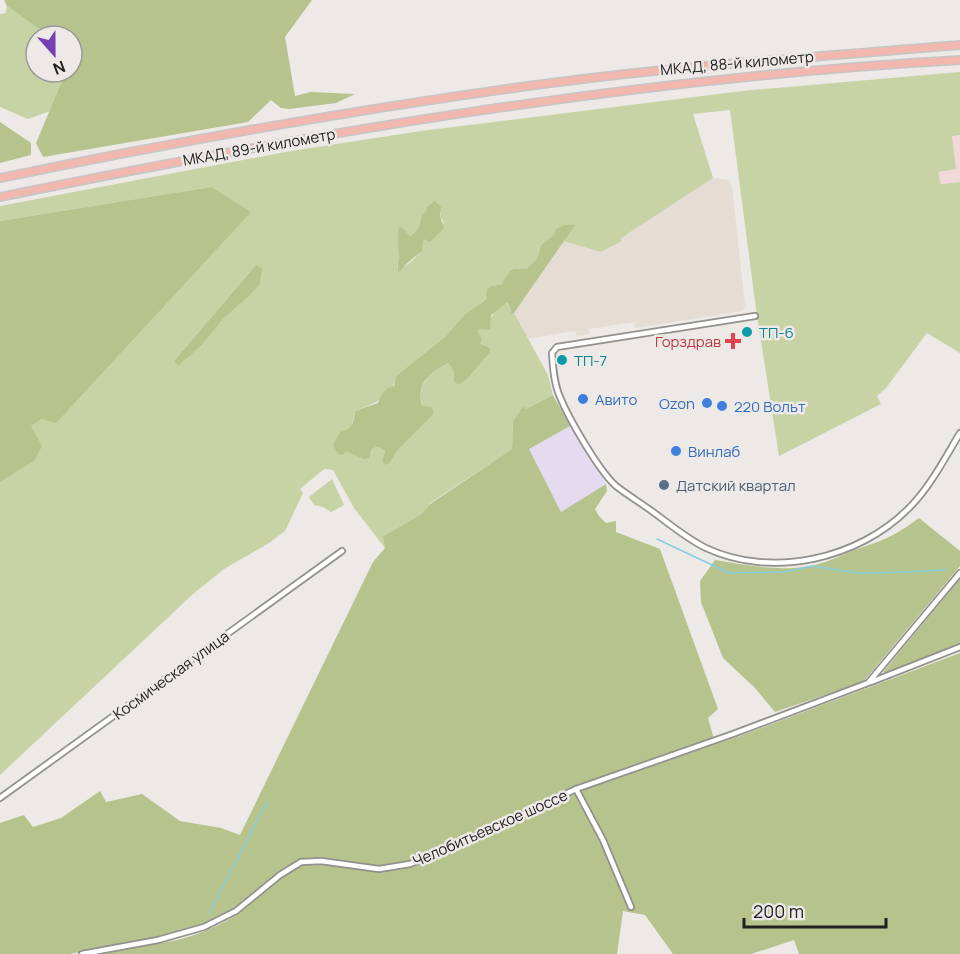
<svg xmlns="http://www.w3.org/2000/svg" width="960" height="954" viewBox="0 0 960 954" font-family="Manrope,sans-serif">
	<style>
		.commercial { fill: #f3d8d9 }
		.industrial { fill: #e5dbf0 }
		.built { fill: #e5dcd4 }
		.green { fill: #c7d2a5; fill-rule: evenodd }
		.forest { fill: #b6c38d }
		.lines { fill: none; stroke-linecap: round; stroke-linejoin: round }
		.stream { stroke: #88cde0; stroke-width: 1.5 }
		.minor-casing { stroke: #93908e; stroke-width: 8 }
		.highway-casing { stroke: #c6c5c5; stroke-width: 10 }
		.minor { stroke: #fff; stroke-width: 4.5 }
		.highway { stroke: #f2b7af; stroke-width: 7 }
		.culture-dot { fill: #0f9aa8; stroke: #ece9e7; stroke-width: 2 }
		.health-dot { fill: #e0444e; stroke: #ece9e7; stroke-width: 2 }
		.shop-dot { fill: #3f7fe0; stroke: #ece9e7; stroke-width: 2 }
		.service-dot { fill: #5c6f8a; stroke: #ece9e7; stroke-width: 2 }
		.labels { text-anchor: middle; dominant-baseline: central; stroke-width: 5; stroke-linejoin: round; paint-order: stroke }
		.street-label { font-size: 15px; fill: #222121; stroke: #ece9e7 }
		.culture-label { font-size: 15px; fill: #0d838f; stroke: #ece9e7; text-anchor: start }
		.health-label { font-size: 15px; fill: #be3a42; stroke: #ece9e7; text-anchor: end }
		.shop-label { font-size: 15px; fill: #366cbe; stroke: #ece9e7; text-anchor: start }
		.service-label { font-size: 15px; fill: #4e5e75; stroke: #ece9e7; text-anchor: start }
	</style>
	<rect width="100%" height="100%" fill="#ece9e7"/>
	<polygon class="commercial" points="960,135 960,182 941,184 938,171 956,169 951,136"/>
	<polygon class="industrial" points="570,426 606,484 561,512 528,449"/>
	<polygon class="built" points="713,178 729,180 732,186 745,306 742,311 635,328 634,322 589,329 590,334 577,336 575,331 528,339 514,313 563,241 601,252 622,241 620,238"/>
	<g class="green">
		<polygon points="7,6 49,36 36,36 36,72 66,72 50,111 28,119 0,107 0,14 6,13"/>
		<path d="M960,72V135L952,136L956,169L938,172L941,184L960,182V353L927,333L886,388L877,396L881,404L779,456L756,309L730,110L693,114L713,178L621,238L622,241L601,252L563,241L574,226L555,235L541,245L537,259L526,269L517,268L502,284L492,286L483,302L465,314L446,336L396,376C392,398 373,404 355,411L346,451L371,454L372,449C377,446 380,447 385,451L382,461L384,465L389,464L397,451L434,414L422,406C417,383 430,373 448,363L454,371L480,344L477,331C489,324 493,310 506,303L510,307L511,314L514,313L548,375L553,395L526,409L523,406L513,421L512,449L430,503L423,514L384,535L385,548L354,508L333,470L324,469L300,489L303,493L285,531L269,543L224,569L193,594L0,775V482L34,461L31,426L42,419L211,187L0,221V206L291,151L421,131L742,91ZM426,212H441L440,216L444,223L424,239L422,252C413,258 408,268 397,268L403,228L410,236C419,231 422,221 426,212ZM256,265L247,298L225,317L202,345L178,365L174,361Z"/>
		<polygon points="332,479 344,505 331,512 323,507 314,505 309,497"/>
	</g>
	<g class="forest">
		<polygon points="4,0 312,0 285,37 295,96 311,92 355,94 336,103 289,109 281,108 271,100 248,122 43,157 36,143 66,72 72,72 74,54 72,52 72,36 49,36 7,6"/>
		<polygon points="0,122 31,143 31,155 0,163"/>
		<polygon points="211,187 251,212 56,423 42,419 31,426 42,446 34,461 0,482 0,221"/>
		<path d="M435,201L441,207L440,216L444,228L430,242L424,239L422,252C415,256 402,267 399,273C396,266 399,260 399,253C398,243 397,237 399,227L403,228L410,236C419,231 421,223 422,214L426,212L427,207Z"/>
		<path d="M565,225H575L514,313L511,314L510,307L507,303C500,306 497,312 491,315L490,329L485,330L481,329L477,331L482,339L480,344L490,348V352L466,380L458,384L454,381V371L448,363C430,373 416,383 422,406L432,407L434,414L397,451L389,464L384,465L382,461L385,451C380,447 377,446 372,449L369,458L364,459L346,451L343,455L338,454L333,445L340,432C353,429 353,424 355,411L378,403C382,394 385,387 394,386L396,376L446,336L465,314L483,302L486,298L487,289L492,286L502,284C509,271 510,267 526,269L537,259L541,245L554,235L556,229Z"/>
		<polygon points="256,265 262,268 260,284 247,298 225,317 202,345 178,366 174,361"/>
		<polygon points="553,395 570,426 529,449 561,512 606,484 607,491 595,509 599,516 606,523 616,521 616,532 660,549 718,709 708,718 714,739 575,787 428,855 398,865 376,867 325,858 309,858 296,862 245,902 217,919 184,931 70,954 0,954 0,823 24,815 33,827 61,818 100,791 106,802 142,794 180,821 221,828 240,835 373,562 385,548 383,536 422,514 430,504 512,449 513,421 523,406 526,409"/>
		<path d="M919,518L960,551V566L863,682L775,712L755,688L723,658L701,602L700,581L715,560C751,566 789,574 825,562C838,558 850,551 863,547C886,540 900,532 919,518Z"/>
		<polygon points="960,579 960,647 888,673 883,672"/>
		<path d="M960,653V954H799L794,940L751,954H673L645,915L623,911L617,954H91C117,946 145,945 172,941C193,937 216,927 235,916C254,904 285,868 304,864C324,860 344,868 363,870C385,874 405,869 426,863L580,790L740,736Z"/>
	</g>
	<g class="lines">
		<g class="stream">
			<polyline points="657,539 729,573 784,572 813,566 857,573 881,573 946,570"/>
			<polyline points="209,913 267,802"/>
		</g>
		<defs>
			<g id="minor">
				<path d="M755,316L557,347L552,353C553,367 554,384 560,397C569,419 599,471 616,486C625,493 636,500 646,507C665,520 685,538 706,548C772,579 859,559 909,508C930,487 945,458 960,433"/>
				<polyline points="871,682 960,647"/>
				<polyline points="576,789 603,840 631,907"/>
				<polyline points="0,798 342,551"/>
				<polyline points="82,954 158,940 204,927 236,911 280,875 301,862 321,861 379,869 410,864 459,845 576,789 733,734 868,683 960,573"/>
			</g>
			<g id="highway">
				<path d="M0,178C170,143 341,112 514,88C662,67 811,57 960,45"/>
				<path d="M0,197C317,132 637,78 960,60"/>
			</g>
		</defs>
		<use href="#minor" class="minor-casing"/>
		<use href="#highway" class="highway-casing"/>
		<use href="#minor" class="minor"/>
		<use href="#highway" class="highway"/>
	</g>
	<g class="culture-dot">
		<circle cx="747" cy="332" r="6"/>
		<circle cx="562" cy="360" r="6"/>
	</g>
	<path class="health-dot" d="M730 332h6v6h6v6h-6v6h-6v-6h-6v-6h6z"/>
	<g class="shop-dot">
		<circle cx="583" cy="399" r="6"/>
		<circle cx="707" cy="403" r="6"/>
		<circle cx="722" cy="406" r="6"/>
		<circle cx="676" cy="451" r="6"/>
	</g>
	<circle class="service-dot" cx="664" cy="485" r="6"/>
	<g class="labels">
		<g class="street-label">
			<text transform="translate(737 63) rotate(-5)">МКАД, 88-й километр</text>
			<text transform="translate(259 147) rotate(-10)">МКАД, 89-й километр</text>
			<text transform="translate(171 675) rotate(-36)">Космическая улица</text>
			<text transform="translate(490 828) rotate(-24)">Челобитьевское шоссе</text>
		</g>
		<g class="culture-label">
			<text x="759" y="332">ТП-6</text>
			<text x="574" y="360">ТП-7</text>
		</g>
		<g class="health-label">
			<text x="721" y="341">Горздрав</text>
		</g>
		<g class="shop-label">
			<text x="595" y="399">Авито</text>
			<text x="695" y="403" text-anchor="end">Ozon</text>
			<text x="734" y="406">220 Вольт</text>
			<text x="688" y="451">Винлаб</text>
		</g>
		<g class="service-label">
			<text x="676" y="485">Датский квартал</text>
		</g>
	</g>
	<g transform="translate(54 54) rotate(159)"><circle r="28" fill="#ece9e7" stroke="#9b9998" stroke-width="1.5"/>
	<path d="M0-4.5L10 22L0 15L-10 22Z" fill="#773fb6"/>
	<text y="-9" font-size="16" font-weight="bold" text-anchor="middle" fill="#222121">N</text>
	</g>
	<path d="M744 918v9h142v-9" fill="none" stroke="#222121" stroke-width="3"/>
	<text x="753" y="918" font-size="18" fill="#222121" stroke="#ece9e7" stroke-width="4.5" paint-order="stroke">200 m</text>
</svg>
